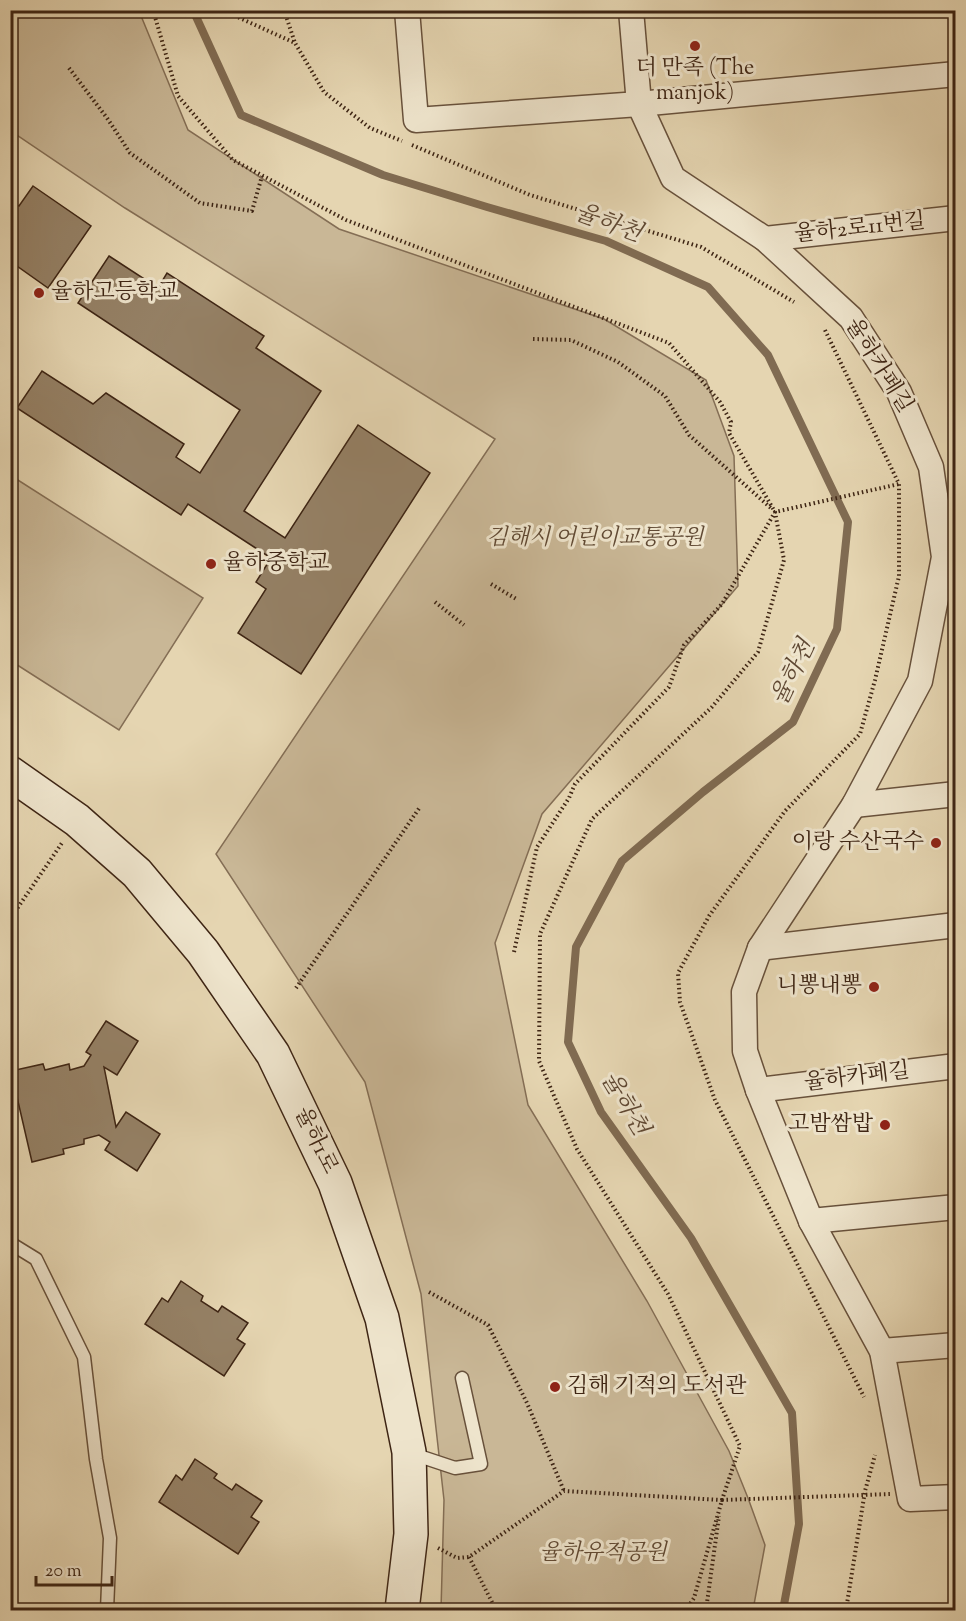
<svg xmlns="http://www.w3.org/2000/svg" width="966" height="1621" viewBox="0 0 966 1621" font-family="'Sorts Mill Goudy','Noto Serif KR',serif">
	<style>
		.green { fill: #c9b796; stroke: #846e55; stroke-width: 1.5 }
		.lines { fill: none; stroke-linecap: round; stroke-linejoin: round }
		.stream { stroke: #806b52; stroke-width: 8 }
		.building { fill: #958166; stroke: #3e2514; stroke-width: 1.5 }
		.lane-casing { stroke: #68513b; stroke-width: 15 }
		.street-casing { stroke: #68513b; stroke-width: 27 }
		.secondary-casing { stroke: #3e2514; stroke-width: 36 }
		.path { stroke: #3e2514; stroke-width: 4; stroke-dasharray: 1.5 3; stroke-linecap: butt }
		.lane { stroke: #eee4cc; stroke-width: 12 }
		.street { stroke: #eee4cc; stroke-width: 24 }
		.secondary { stroke: #eee4cc; stroke-width: 33 }
		.path-bridge { stroke: #3e2514; stroke-width: 4; stroke-dasharray: 1.5 3; stroke-linecap: butt }
		.poi-dot { fill: #8f2418; stroke: #eee4cc; stroke-width: 2 }
		.labels { text-anchor: middle; dominant-baseline: central; stroke-width: 6; stroke-linejoin: round; paint-order: stroke }
		.poi-label { font-size: 22px; fill: #3e2514; stroke: #eee4cc; text-anchor: start }
		.street-label { font-size: 22px; fill: #3e2514; stroke: #eee4cc }
		.park-label { font-size: 22px; font-style: italic; fill: #614a34; stroke: #eee4cc }
		.water-label { font-size: 24px; font-style: italic; fill: #5f4833; stroke: #eee4cc }
	</style>
	<rect width="100%" height="100%" fill="#e5d5b1"/>
	<filter id="stains"><feTurbulence type="fractalNoise" baseFrequency=".00333" numOctaves="4"/><feColorMatrix values="0 0 0 0 .2 0 0 0 0 .09 0 0 0 0 .02 0 0 0 .5 -.17"/></filter>
	<radialGradient id="worn" r=".72"><stop offset=".6" stop-color="#630" stop-opacity="0"/><stop offset="1" stop-color="#630" stop-opacity=".3"/></radialGradient>
	<g class="green">
		<polygon points="10,11 139,11 188,130 339,229 604,319 706,380 734,456 738,586 542,814 495,943 528,1105 647,1301 729,1451 748,1498 765,1545 753,1610 441,1610 444,1500 421,1294 365,1082 216,854 495,439 125,208 11,131"/>
		<polygon points="10,475 203,598 119,730 11,661"/>
	</g>
	<g class="lines">
		<polyline class="stream" points="193,10 241,115 383,175 487,207 606,241 708,287 768,355 848,522 837,629 793,722 703,792 622,861 576,947 568,1042 601,1112 691,1238 792,1413 799,1524 783,1610"/>
	</g>
	<g class="building">
		<polygon points="33,186 91,226 48,288 10,261 10,200 19,206"/>
		<polygon points="109,256 158,288 167,273 264,336 256,348 321,391 244,511 285,538 358,425 430,473 301,674 238,633 266,589 256,582 271,558 188,504 181,515 17,408 42,371 93,404 106,393 184,444 176,457 200,473 240,410 78,303"/>
		<polygon points="106,1021 138,1041 117,1075 104,1067 116,1127 126,1112 160,1134 137,1171 105,1150 110,1142 99,1135 84,1139 84,1144 63,1149 64,1154 32,1162 11,1071 43,1064 45,1070 69,1064 70,1070 84,1066 91,1055 86,1052"/>
		<polygon points="181,1281 203,1296 201,1301 218,1312 222,1306 248,1323 237,1339 245,1344 224,1376 145,1324 162,1298 168,1302"/>
		<polygon points="195,1459 217,1474 214,1478 232,1490 236,1484 262,1501 251,1517 259,1522 238,1554 159,1502 176,1475 182,1480"/>
	</g>
	<g class="lines">
		<defs>
			<g id="lane">
				<polyline points="10,1243 36,1259 84,1357 96,1459 110,1538 107,1610"/>
				<polyline points="410,1453 455,1468 481,1464 462,1378"/>
			</g>
			<g id="street">
				<polyline points="407,10 416,120 639,104 956,74"/>
				<polyline points="631,10 639,104 673,178 765,239 851,318 899,392 931,467 944,557 920,681 854,805 760,948 744,992 745,1051 758,1090 811,1221 882,1351 910,1499 956,1497"/>
				<polyline points="765,239 956,218"/>
				<polyline points="854,805 956,794"/>
				<polyline points="760,948 956,925"/>
				<polyline points="758,1090 956,1066"/>
				<polyline points="811,1221 956,1207"/>
				<polyline points="882,1351 956,1345"/>
			</g>
			<polyline id="secondary" points="10,773 77,820 137,873 203,952 273,1054 335,1183 382,1318 409,1452 411,1534 402,1610"/>
		</defs>
		<use href="#lane" class="lane-casing"/>
		<use href="#street" class="street-casing"/>
		<use href="#secondary" class="secondary-casing"/>
		<g class="path">
			<polyline points="153,10 178,96 233,160 346,220 669,343 720,402 731,422 729,433 775,512 784,560 758,652 712,707 592,819 540,934 539,1061 577,1149 668,1294 740,1446 722,1500 694,1598 686,1610"/>
			<polyline points="222,10 295,43 324,92 370,128 402,141"/>
			<polyline points="284,10 295,43"/>
			<polyline points="69,68 107,118 130,153 200,203 252,211 262,176"/>
			<polyline points="412,145 530,195 701,247 794,302"/>
			<polyline points="825,330 899,484 899,576 875,680 860,734 785,811 709,916 678,973 680,1002 715,1100 864,1397"/>
			<polyline points="533,339 571,340 618,362 665,396 689,435 772,509"/>
			<polyline points="491,584 518,600"/>
			<polyline points="435,602 464,625"/>
			<polyline points="10,919 62,843"/>
			<polyline points="514,952 537,847 569,798 575,784 669,687 684,645 722,604 775,512 899,484"/>
			<polyline points="296,988 420,807"/>
			<polyline points="429,1292 488,1325 527,1403 564,1491"/>
			<polyline points="438,1548 457,1558 469,1557 564,1491 722,1500"/>
			<polyline points="469,1557 496,1610"/>
			<polyline points="706,1610 719,1516"/>
			<polyline points="846,1610 865,1491 875,1455"/>
		</g>
		<use href="#lane" class="lane"/>
		<use href="#street" class="street"/>
		<use href="#secondary" class="secondary"/>
		<polyline class="path-bridge" points="722,1500 890,1494"/>
	</g>
	<g class="poi-dot">
		<circle cx="695" cy="46" r="6"/>
		<circle cx="39" cy="293" r="6"/>
		<circle cx="211" cy="564" r="6"/>
		<circle cx="936" cy="843" r="6"/>
		<circle cx="874" cy="987" r="6"/>
		<circle cx="885" cy="1125" r="6"/>
		<circle cx="555" cy="1387" r="6"/>
	</g>
	<g class="labels">
		<g class="poi-label">
			<text x="695" y="69" text-anchor="middle">더 만족 (The<tspan x="695" dy="25">manjok)</tspan></text>
			<text x="51" y="293">율하고등학교</text>
			<text x="223" y="564">율하중학교</text>
			<text x="924" y="843" text-anchor="end">이랑 수산국수</text>
			<text x="862" y="987" text-anchor="end">니뽕내뽕</text>
			<text x="873" y="1125" text-anchor="end">고밤쌈밥</text>
			<text x="567" y="1387">김해 기적의 도서관</text>
		</g>
		<g class="street-label">
			<text transform="translate(860 229) rotate(-6)">율하2로11번길</text>
			<text transform="translate(878 366) rotate(58)">율하카페길</text>
			<text transform="translate(857 1078) rotate(-7)">율하카페길</text>
			<text transform="translate(315 1141) rotate(64)">율하1로</text>
		</g>
		<g class="park-label">
			<text x="595" y="539">김해시 어린이교통공원</text>
			<text x="603" y="1554">율하유적공원</text>
		</g>
		<g class="water-label">
			<text transform="translate(608 224) rotate(20)">율하천</text>
			<text transform="translate(794 673) rotate(-64)">율하천</text>
			<text transform="translate(624 1104) rotate(59)">율하천</text>
		</g>
	</g>
	<rect width="966" height="1621" fill="none" stroke="#e5d5b1" stroke-width="36"/>
	<rect x="12" y="12" width="942" height="1597" fill="none" stroke="#3e2514" stroke-width="3"/>
	<rect x="18" y="18" width="930" height="1585" fill="none" stroke="#3e2514" stroke-width="1.5"/>
	<path d="M36 1576v9h76v-9" fill="none" stroke="#3e2514" stroke-width="3"/>
	<text x="45" y="1576" font-size="18" fill="#3e2514" stroke="#eee4cc" stroke-width="4.5" paint-order="stroke">20 m</text>
	<rect width="100%" height="100%" filter="url(#stains)"/>
	<rect width="100%" height="100%" fill="url(#worn)"/>
</svg>
